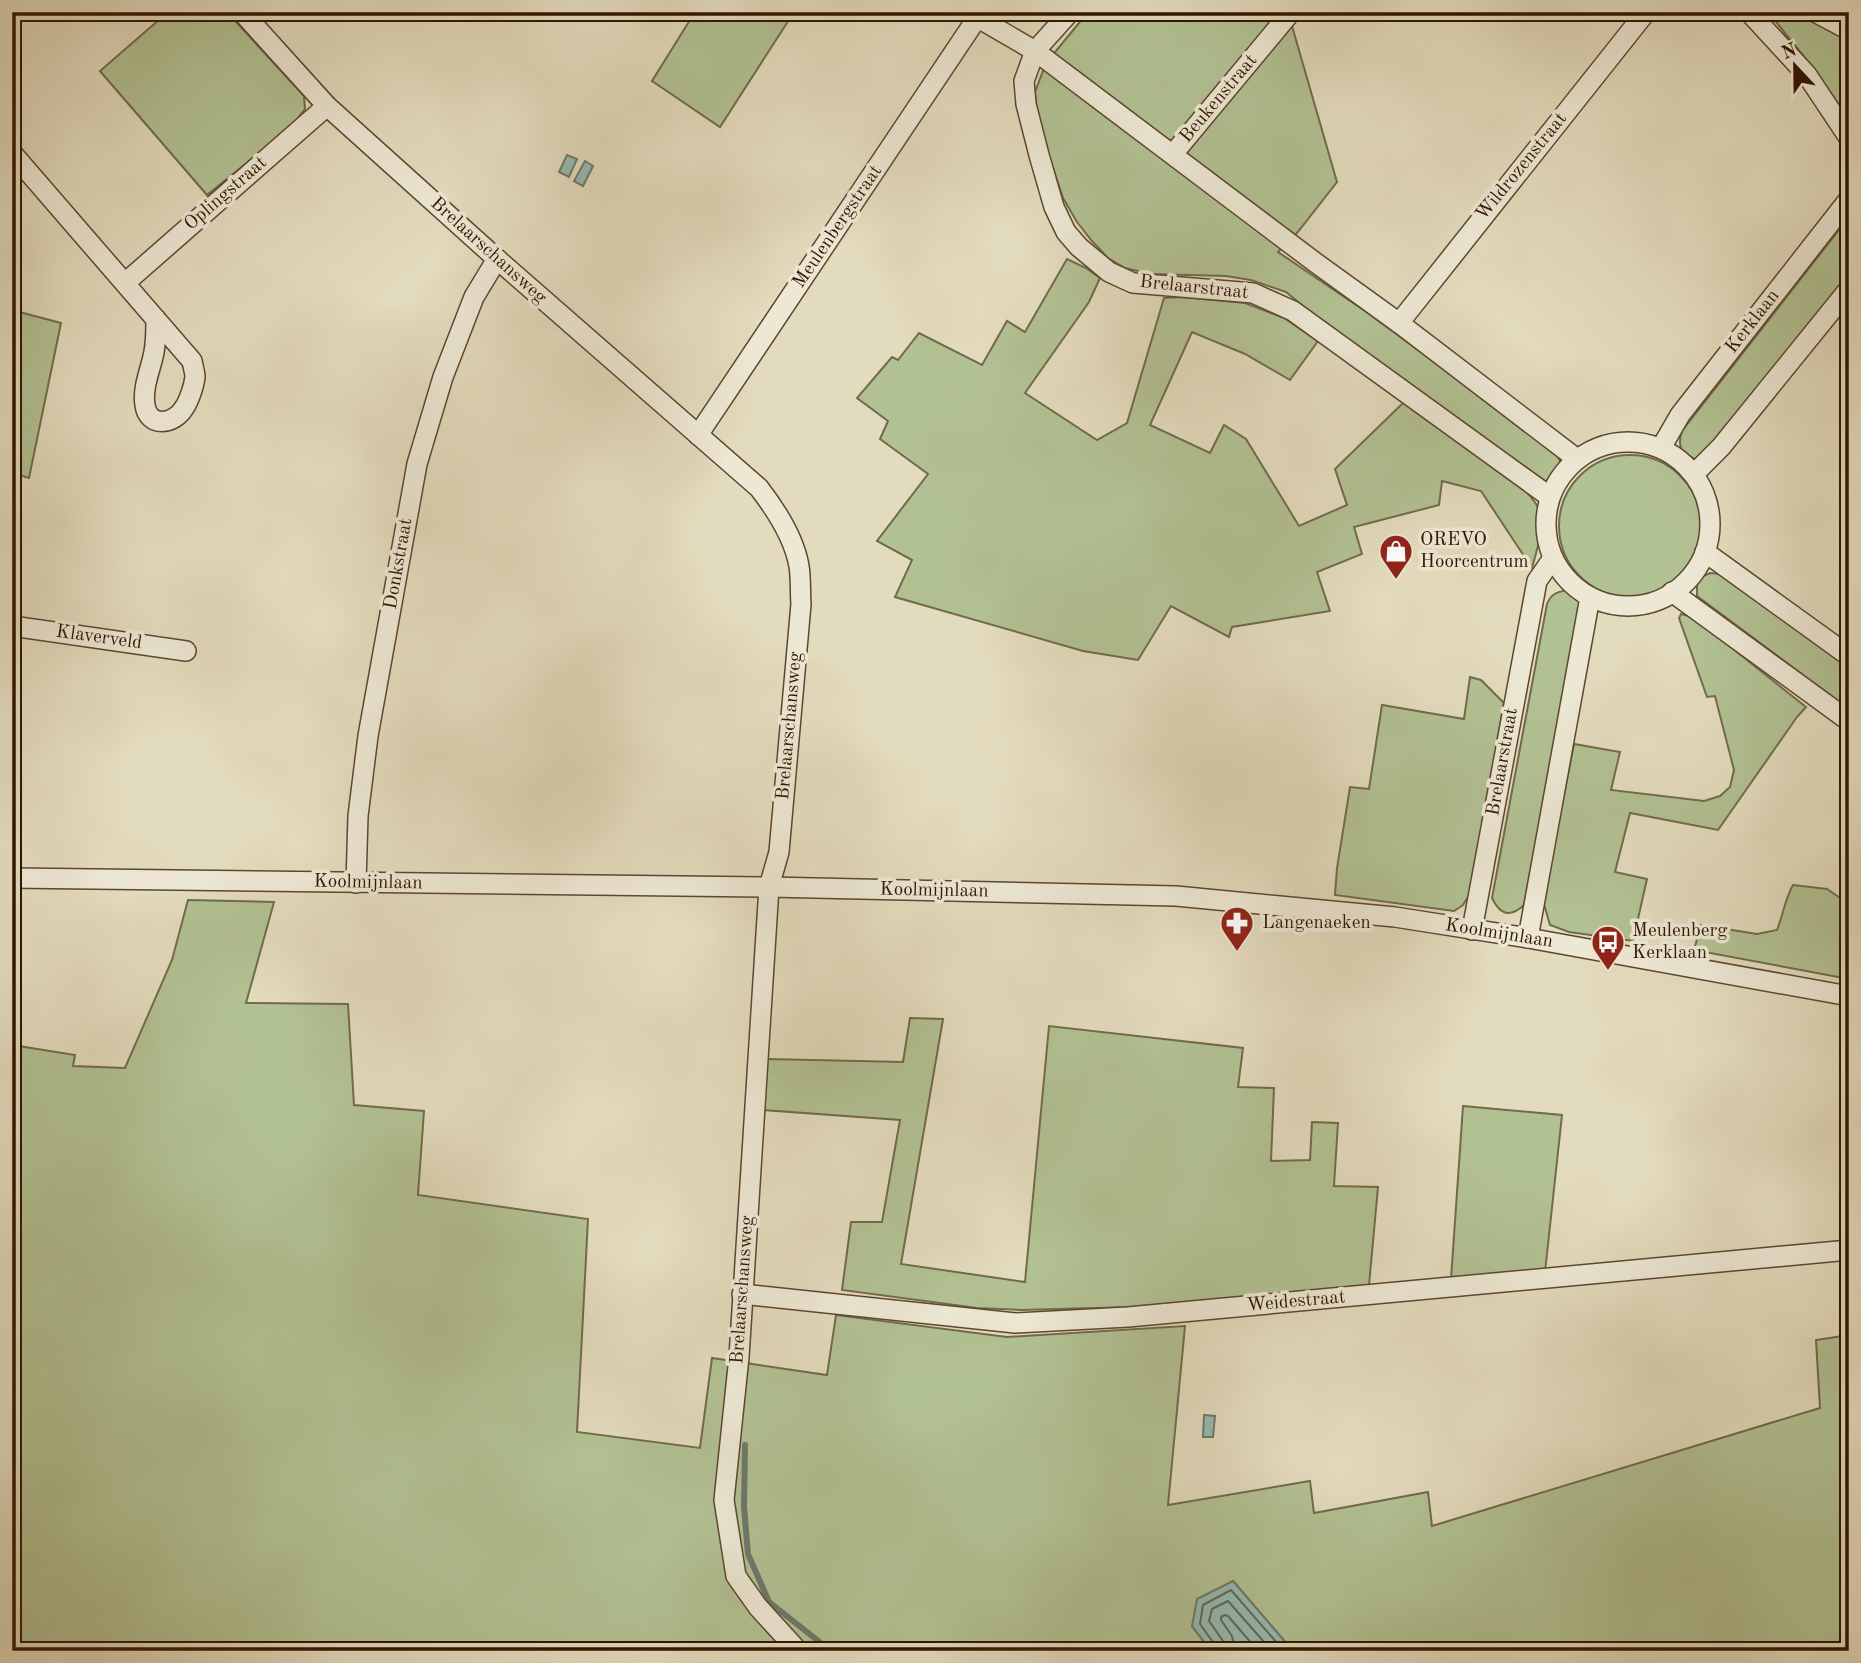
<svg xmlns="http://www.w3.org/2000/svg" width="1861" height="1663" viewBox="0 0 1861 1663" font-family="'Old Standard TT',serif">
	<style>
		.green { fill: #b2c193; stroke: #716b4a; stroke-width: 2 }
		.water { fill: #95bbb3; stroke: #6d796b; stroke-width: 2 }
		.lines { fill: none; stroke-linecap: round; stroke-linejoin: round }
		.shore { stroke: #62685a; stroke-width: 2 }
		.stream { stroke: #6d796b; stroke-width: 6 }
		.minor-casing { stroke: #5d462f; stroke-width: 22 }
		.minor { stroke: #ede8d4; stroke-width: 19 }
		.labels { text-anchor: middle; dominant-baseline: central; stroke-width: 7; stroke-linejoin: round; paint-order: stroke }
		.street-label { font-size: 19px; fill: #301500; stroke: #ede8d4 }
		.poi-label { font-size: 19px; fill: #301500; stroke: #ede8d4; text-anchor: start }
	</style>
	<rect width="100%" height="100%" fill="#e3dbbd"/>
	<filter id="stains"><feTurbulence type="fractalNoise" baseFrequency=".00286" numOctaves="4"/><feColorMatrix values="0 0 0 0 .2 0 0 0 0 .09 0 0 0 0 .02 0 0 0 .5 -.17"/></filter>
	<radialGradient id="worn" r=".72"><stop offset=".6" stop-color="#630" stop-opacity="0"/><stop offset="1" stop-color="#630" stop-opacity=".3"/></radialGradient>
	<g class="green">
		<polygon points="168,12 227,12 304,96 305,109 290,128 207,195 100,71"/>
		<polygon points="695,12 794,12 720,127 652,81"/>
		<path d="M1088,12H1276L1292,26L1337,182L1297,233L1278,252L1365,311L1556,451L1562,467C1559,477 1554,482 1544,483L1315,316L1286,292L1251,280L1226,276L1151,274L1125,268L1108,258L1092,241L1077,222L1063,198L1051,162L1037,115L1035,92L1046,63Z"/>
		<polygon points="1768,12 1812,12 1849,34 1849,119 1810,64"/>
		<path d="M1849,217V276L1712,449L1695,459C1681,454 1677,446 1682,431Z"/>
		<path d="M1067,259L1086,268L1100,278L1089,302L1025,393L1097,440L1127,423L1164,298L1182,297L1245,303L1284,318L1318,341L1290,380L1245,354L1192,332L1150,425L1210,453L1224,425L1246,439L1299,526L1347,505L1335,469L1404,402C1432,421 1530,482 1539,510C1544,529 1537,550 1532,568L1481,491L1442,481L1439,505L1354,527L1362,554L1317,572L1330,611L1232,627L1229,637L1171,606L1138,660L1083,651L895,597L912,560L877,541L928,474L880,439L888,421L857,398L892,357L898,360L919,333L982,365L1007,321L1025,332Z"/>
		<polygon points="12,310 61,323 29,478 12,473"/>
		<circle cx="1630" cy="526" r="71"/>
		<polygon points="1710,573 1721,574 1849,667 1849,709 1697,596 1697,583 1701,577"/>
		<path d="M1567,590L1575,594L1581,606L1524,905C1510,918 1500,915 1492,898L1547,604C1551,594 1557,592 1567,590Z"/>
		<polygon points="1681,614 1693,617 1806,707 1797,717 1718,830 1630,813 1615,872 1647,879 1633,941 1569,932 1550,925 1543,901 1574,744 1620,752 1611,790 1704,801 1720,796 1730,787 1734,770 1715,696 1707,697 1679,618"/>
		<polygon points="1470,677 1481,680 1504,703 1471,892 1463,905 1454,911 1335,895 1337,868 1350,787 1369,789 1382,705 1464,719"/>
		<path d="M1793,885L1827,889L1849,904V979L1694,950L1701,925L1757,934L1777,930C1783,915 1785,899 1793,885Z"/>
		<polygon points="188,900 274,902 246,1003 348,1004 354,1105 424,1111 418,1195 588,1219 577,1432 700,1448 712,1358 827,1375 836,1315 1007,1337 1185,1326 1168,1505 1310,1481 1314,1513 1428,1492 1432,1526 1820,1408 1816,1340 1849,1335 1849,1651 1293,1651 1233,1581 1192,1626 1211,1651 12,1651 12,1045 75,1055 73,1066 125,1068 172,960"/>
		<polygon points="910,1018 943,1019 901,1264 1025,1282 1049,1026 1243,1048 1238,1087 1274,1088 1271,1161 1310,1160 1312,1122 1338,1123 1334,1186 1378,1187 1369,1285 1132,1307 1021,1310 977,1308 842,1290 851,1222 882,1222 900,1120 763,1110 767,1059 903,1062"/>
		<polygon points="1463,1106 1562,1115 1545,1272 1451,1279"/>
	</g>
	<g class="water">
		<polygon points="567,155 577,159 569,177 559,172"/>
		<polygon points="585,161 593,166 583,186 574,181"/>
		<polygon points="1204,1415 1215,1416 1213,1437 1203,1437"/>
		<polygon points="1233,1581 1293,1651 1211,1651 1192,1626 1197,1599"/>
	</g>
	<g class="lines">
		<g class="shore">
			<polyline points="1216,1651 1215,1645 1200,1624 1203,1605 1231,1590 1284,1651"/>
			<polyline points="1225,1651 1223,1641 1209,1621 1212,1609 1228,1601 1272,1651"/>
			<polyline points="1235,1651 1232,1636 1221,1620 1221,1617 1225,1615 1228,1616 1258,1651"/>
		</g>
		<polyline class="stream" points="745,1445 744,1507 748,1554 769,1602 831,1651"/>
		<defs>
			<g id="minor">
				<path d="M242,12L327,106L497,259L759,488C776,510 794,537 799,566C801,578 800,591 801,604L779,852L769,887L739,1357L724,1500L736,1576L758,1607L798,1651"/>
				<polyline points="968,12 1035,51 1316,263 1399,323 1577,459"/>
				<polyline points="1070,12 1035,51 1024,81 1026,104 1039,155 1054,207 1066,232 1079,247 1109,272 1133,283 1253,293 1293,311 1550,497"/>
				<polyline points="1749,12 1807,75 1849,138"/>
				<polyline points="1815,12 1849,30"/>
				<path d="M12,153L192,361C193,366 195,373 195,377C194,386 189,401 184,408C174,425 148,428 145,405C142,387 151,369 154,352C156,341 156,330 156,319"/>
				<polyline points="1173,154 1291,12"/>
				<polyline points="125,283 327,106"/>
				<polyline points="1399,323 1646,12"/>
				<polyline points="698,435 977,18"/>
				<circle cx="1628" cy="524" r="82"/>
				<polyline points="1661,448 1680,415 1849,199"/>
				<polyline points="1694,474 1721,447 1849,289"/>
				<polyline points="1705,552 1849,656"/>
				<polyline points="1672,592 1849,721"/>
				<polyline points="12,626 186,651"/>
				<polyline points="12,878 769,887 1176,896 1395,917 1528,938 1849,996"/>
				<polyline points="356,883 358,816 368,736 417,464 443,377 474,297 497,259"/>
				<polyline points="1472,930 1537,581 1553,558"/>
				<polyline points="1528,938 1590,597"/>
				<polyline points="742,1294 1015,1323 1128,1317 1849,1250"/>
			</g>
		</defs>
		<use href="#minor" class="minor-casing"/>
		<use href="#minor" class="minor"/>
	</g>
	<defs>
		<symbol id="shop-pin" viewBox="-11 -11 22 30"><path d="M0 17L-7.5 6A9.5 9.5 0 1 1 7.5 6Z" fill="#8f2418" stroke="#ede8d4"/><path d="M-5-2.5h2.3a2.7 3.5 0 0 1 5.4 0H5L5.5 6h-11ZM-1.5-2.5h3a1.5 2.3 0 0 0-3 0Z" fill="#fff"/></symbol>
		<symbol id="pharmacy-pin" viewBox="-11 -11 22 30"><path d="M0 17L-7.5 6A9.5 9.5 0 1 1 7.5 6Z" fill="#8f2418" stroke="#ede8d4"/><path d="M-2-6h4v4h4v4h-4v4h-4v-4h-4v-4h4Z" fill="#fff"/></symbol>
		<symbol id="bus-pin" viewBox="-11 -11 22 30"><path d="M0 17L-7.5 6A9.5 9.5 0 1 1 7.5 6Z" fill="#8f2418" stroke="#ede8d4"/><path d="M-5-6H5V4H4V6H2V4H-2V6H-4V4H-5ZM-3.5-4V0h7V-4ZM-3.5 1.2v1.5H-2V1.2ZM2 1.2v1.5H3.5V1.2Z" fill="#fff"/></symbol>
	</defs>
	<g fill-rule="evenodd">
		<use href="#shop-pin" x="1377" y="532" width="38" height="52"/>
		<use href="#pharmacy-pin" x="1218" y="904" width="38" height="52"/>
		<use href="#bus-pin" x="1589" y="923" width="38" height="52"/>
	</g>
	<g class="labels">
		<g class="street-label">
			<text transform="translate(1219 99) rotate(-50)">Beukenstraat</text>
			<text transform="translate(1522 167) rotate(-51)">Wildrozenstraat</text>
			<text transform="translate(226 194) rotate(-41)">Oplingstraat</text>
			<text transform="translate(838 227) rotate(-56)">Meulenbergstraat</text>
			<text transform="translate(488 251) rotate(42)">Brelaarschansweg</text>
			<text transform="translate(1194 288) rotate(6)">Brelaarstraat</text>
			<text transform="translate(1753 322) rotate(-52)">Kerklaan</text>
			<text transform="translate(399 564) rotate(-80)">Donkstraat</text>
			<text transform="translate(99 638) rotate(8)">Klaverveld</text>
			<text transform="translate(790 726) rotate(-85)">Brelaarschansweg</text>
			<text transform="translate(1503 762) rotate(-80)">Brelaarstraat</text>
			<text transform="translate(368 883) rotate(1)">Koolmijnlaan</text>
			<text transform="translate(934 891) rotate(1)">Koolmijnlaan</text>
			<text transform="translate(1499 934) rotate(9)">Koolmijnlaan</text>
			<text transform="translate(743 1290) rotate(-86)">Brelaarschansweg</text>
			<text transform="translate(1296 1302) rotate(-5)">Weidestraat</text>
		</g>
		<g class="poi-label">
			<text x="1420" y="540">OREVO<tspan x="1420" dy="22">Hoorcentrum</tspan></text>
			<text x="1262" y="923">Langenaeken</text>
			<text x="1632" y="931">Meulenberg<tspan x="1632" dy="22">Kerklaan</tspan></text>
		</g>
	</g>
	<rect width="1861" height="1663" fill="none" stroke="#e3dbbd" stroke-width="42"/>
	<rect x="14" y="14" width="1833" height="1635" fill="none" stroke="#301500" stroke-width="3.5"/>
	<rect x="21" y="21" width="1819" height="1621" fill="none" stroke="#301500" stroke-width="2"/>
	<g transform="translate(1795 66) rotate(338)" stroke="#ede8d4" stroke-width="5" paint-order="stroke">
	<path d="M0-5L12 26L0 18L-12 26Z" fill="#301500"/>
	<text y="-10" font-size="19" font-weight="bold" text-anchor="middle" fill="#301500">N</text>
	</g>
	<rect width="100%" height="100%" filter="url(#stains)"/>
	<rect width="100%" height="100%" fill="url(#worn)"/>
</svg>
